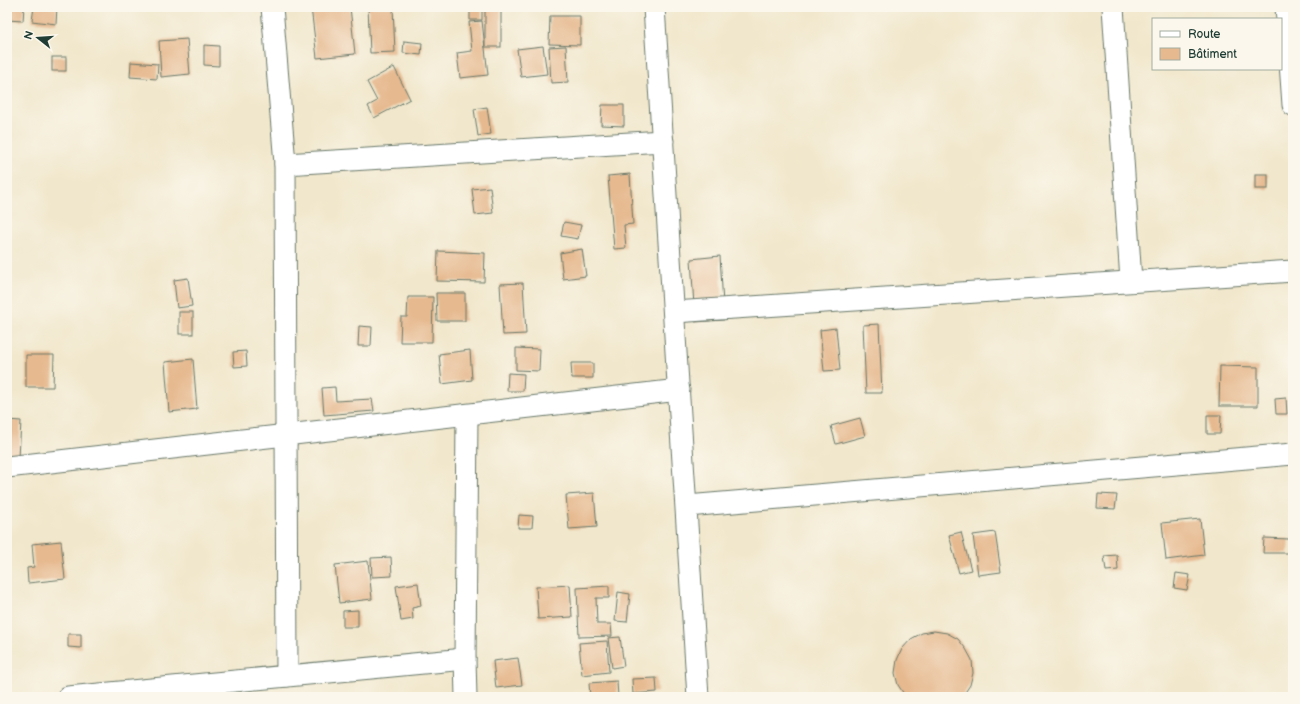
<svg xmlns="http://www.w3.org/2000/svg" width="1300" height="704" viewBox="0 0 1300 704" font-family="'Balsamiq Sans',sans-serif">
	<style>
		.building { fill: #e6b98f }
		.lines { fill: none; stroke-linecap: round; stroke-linejoin: round }
		.minor-casing { stroke: #687869; stroke-width: 23 }
		.minor { stroke: #fff; stroke-width: 21 }
	</style>
	<rect width="100%" height="100%" fill="#fbf7ec"/>
	<filter id="ink" filterUnits="userSpaceOnUse"><feTurbulence type="fractalNoise" baseFrequency=".025" numOctaves="2"/><feDisplacementMap in="SourceGraphic" scale="8" xChannelSelector="R" yChannelSelector="G"/><feConvolveMatrix kernelMatrix="1 2 1 2 8 2 1 2 1" color-interpolation-filters="sRGB"/></filter>
	<filter id="wash" filterUnits="userSpaceOnUse"><feTurbulence type="fractalNoise" baseFrequency=".012" numOctaves="4" result="noise"/><feDisplacementMap in="SourceGraphic" scale="16" xChannelSelector="R" yChannelSelector="G"/><feGaussianBlur stdDeviation="0.9" result="paint"/><feColorMatrix in="noise" values="0 0 0 0 0 0 0 0 0 0 0 0 0 0 0 0 0 1.4 0 .05"/><feComposite in="paint" operator="in"/></filter>
	<g filter="url(#wash)">
		<rect width="100%" height="100%" fill="#f1e7cc"/>
		<g id="blocks">
			<g class="building">
				<polygon points="7,7 24,7 23,21 7,20"/>
				<polygon points="34,7 57,7 56,24 32,21"/>
				<polygon points="311,7 350,7 355,54 317,58"/>
				<polygon points="368,7 393,7 395,52 370,53"/>
				<rect x="470" y="7" width="12" height="13"/>
				<rect x="485" y="7" width="16" height="40"/>
				<polygon points="550,16 580,16 580,45 549,44"/>
				<polygon points="482,21 488,75 460,78 457,53 472,51 469,22"/>
				<polygon points="187,39 190,74 161,77 159,41"/>
				<polygon points="404,41 422,43 421,55 403,53"/>
				<polygon points="204,45 219,46 219,66 204,65"/>
				<polygon points="543,46 547,74 521,77 517,49"/>
				<polygon points="566,46 568,82 551,83 549,47"/>
				<rect x="52" y="57" width="14" height="14"/>
				<polygon points="131,62 158,64 157,79 130,77"/>
				<polygon points="394,67 410,99 374,118 368,106 377,101 367,82"/>
				<polygon points="602,105 624,105 624,126 601,125"/>
				<polygon points="487,107 491,134 478,136 474,109"/>
				<polygon points="630,174 633,224 624,225 626,248 614,249 608,176"/>
				<rect x="1255" y="174" width="13" height="15"/>
				<polygon points="490,187 493,213 475,215 472,189"/>
				<polygon points="564,222 581,225 578,239 561,236"/>
				<polygon points="582,249 586,276 563,279 560,253"/>
				<polygon points="438,251 485,253 484,282 437,281"/>
				<polygon points="720,256 724,320 695,322 691,259"/>
				<polygon points="188,278 192,306 177,308 174,280"/>
				<polygon points="523,283 526,334 503,335 500,284"/>
				<polygon points="436,293 465,293 465,321 437,321"/>
				<polygon points="408,297 433,297 432,342 400,342 401,317 407,317"/>
				<rect x="179" y="312" width="14" height="22"/>
				<polygon points="879,324 882,393 866,393 863,325"/>
				<polygon points="359,326 372,327 371,346 358,346"/>
				<polygon points="836,328 840,370 824,371 820,330"/>
				<polygon points="516,348 540,349 539,371 516,370"/>
				<polygon points="470,350 472,380 442,384 439,354"/>
				<polygon points="246,351 247,366 234,367 233,352"/>
				<polygon points="26,355 54,355 53,387 26,387"/>
				<polygon points="193,359 197,409 169,412 165,362"/>
				<polygon points="571,363 593,363 593,378 572,378"/>
				<polygon points="1220,366 1258,367 1258,406 1219,406"/>
				<polygon points="508,373 524,374 523,391 507,391"/>
				<polygon points="335,387 336,401 372,399 374,411 324,415 322,388"/>
				<polygon points="1286,398 1287,414 1276,414 1275,399"/>
				<polygon points="1207,415 1221,415 1220,434 1207,434"/>
				<polygon points="860,418 865,436 836,444 831,426"/>
				<polygon points="7,420 21,421 19,458 7,457"/>
				<polygon points="594,493 597,527 569,529 566,495"/>
				<polygon points="1098,494 1117,495 1115,509 1097,508"/>
				<polygon points="519,515 533,516 532,528 518,528"/>
				<polygon points="1200,519 1204,555 1166,560 1162,523"/>
				<polygon points="961,532 971,570 959,573 949,535"/>
				<polygon points="995,532 1001,572 978,575 973,535"/>
				<polygon points="1264,538 1289,539 1288,553 1263,553"/>
				<polygon points="61,541 65,579 28,583 27,568 34,567 32,544"/>
				<polygon points="1117,555 1118,570 1106,571 1104,556"/>
				<polygon points="391,557 392,576 372,577 371,558"/>
				<polygon points="368,561 372,599 339,603 335,565"/>
				<polygon points="1176,573 1190,575 1187,590 1174,588"/>
				<polygon points="418,583 421,606 412,608 413,619 401,621 396,586"/>
				<polygon points="570,585 572,617 538,619 536,587"/>
				<polygon points="609,586 609,598 596,598 597,624 611,624 612,636 579,637 577,588"/>
				<polygon points="618,592 630,594 627,622 615,621"/>
				<polygon points="358,610 358,627 343,627 343,611"/>
				<polygon points="934,631 947,633 958,639 966,649 972,660 973,673 970,685 962,697 906,697 898,685 895,673 897,660 902,649 911,639 922,633"/>
				<polygon points="68,634 81,634 81,648 68,647"/>
				<polygon points="620,637 624,666 612,668 608,638"/>
				<polygon points="607,641 609,672 582,675 579,643"/>
				<polygon points="518,658 522,685 496,688 493,661"/>
				<polygon points="656,678 657,692 633,694 632,679"/>
				<polygon points="617,681 618,697 590,697 589,683"/>
			</g>
		</g>
	</g>
	<g filter="url(#ink)">
		<use href="#blocks" fill-opacity="0" stroke="#687869" stroke-width="1"/>
		<g class="lines">
			<defs>
				<g id="minor">
					<polyline points="272,7 285,164 287,676"/>
					<polyline points="654,7 698,697"/>
					<polyline points="1113,7 1131,281"/>
					<polyline points="1286,7 1293,105"/>
					<polyline points="285,164 663,141"/>
					<polyline points="674,312 1293,271"/>
					<polyline points="7,467 679,390"/>
					<polyline points="687,506 1293,454"/>
					<polyline points="465,659 466,697"/>
					<polyline points="68,697 465,659 467,415"/>
				</g>
			</defs>
			<use href="#minor" class="minor-casing"/>
			<use href="#minor" class="minor"/>
		</g>
	</g>
	<rect width="1300" height="704" fill="none" stroke="#fbf7ec" stroke-width="24"/>
	<rect x="1152" y="18" width="130" height="52" fill="#fbf7ec" stroke="#a3ada2"/>
	<rect x="1160" y="31" width="20" height="6" fill="#ffffff" stroke="#a3ada2"/>
	<text x="1188" y="38" font-size="12" fill="#1f3d34">Route</text>
	<rect x="1160" y="48" width="20" height="12" fill="#e6b98f" stroke="#a3ada2"/>
	<text x="1188" y="58" font-size="12" fill="#1f3d34">Bâtiment</text>
	<g transform="translate(38 38) rotate(287)" stroke="#fbf7ec" stroke-width="3" paint-order="stroke">
	<path d="M0-3L7 15L0 10L-7 15Z" fill="#1f3d34"/>
	<text y="-6" font-size="11" font-weight="bold" text-anchor="middle" fill="#1f3d34">N</text>
	</g>
</svg>
